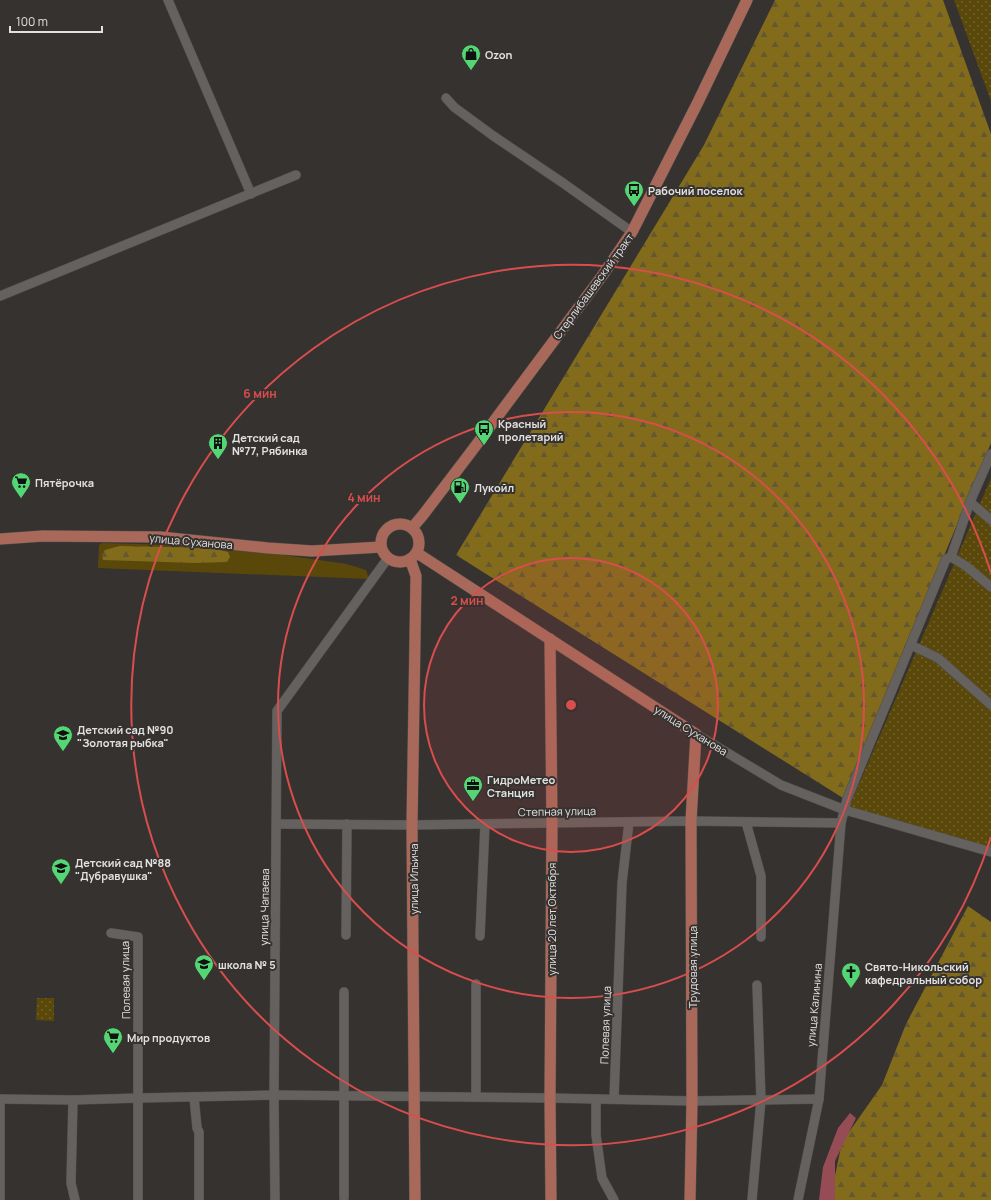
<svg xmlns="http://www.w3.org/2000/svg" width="991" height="1200" viewBox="0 0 991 1200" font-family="Manrope,sans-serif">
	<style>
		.grass { fill: #5a480b }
		.forest { fill: url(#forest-firs) }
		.park { fill: url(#park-dots) }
		.water { fill: #964c54 }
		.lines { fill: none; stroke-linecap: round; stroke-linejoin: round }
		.minor-casing { stroke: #504e4c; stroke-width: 10 }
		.major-casing { stroke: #504e4c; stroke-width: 12 }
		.minor { stroke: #64615e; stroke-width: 9 }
		.major { stroke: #a8695a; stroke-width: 11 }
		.ring { fill: none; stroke: #d94d4d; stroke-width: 2 }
		.labels { text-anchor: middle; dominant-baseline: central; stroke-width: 4; stroke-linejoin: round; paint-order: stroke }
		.poi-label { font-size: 11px; font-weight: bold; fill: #e3e1e0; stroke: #353230; text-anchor: start }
		.street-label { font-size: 11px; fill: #e3e1e0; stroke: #353230 }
		.centre { fill: #d94d4d; stroke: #353230; stroke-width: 2 }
		.ring-label { font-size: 12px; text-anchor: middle; font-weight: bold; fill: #d94d4d; stroke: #353230; stroke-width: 4; stroke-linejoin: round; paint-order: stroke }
	</style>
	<defs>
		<pattern id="forest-firs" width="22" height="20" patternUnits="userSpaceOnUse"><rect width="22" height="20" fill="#836b1c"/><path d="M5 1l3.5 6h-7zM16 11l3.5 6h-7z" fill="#645830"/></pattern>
		<pattern id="park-dots" width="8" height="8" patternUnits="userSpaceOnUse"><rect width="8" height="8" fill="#5a480b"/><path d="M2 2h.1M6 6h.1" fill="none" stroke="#72622e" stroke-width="1.8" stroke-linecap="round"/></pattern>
	</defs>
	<rect width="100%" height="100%" fill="#353230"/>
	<polygon class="grass" points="102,543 173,545 248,550 347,564 366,570 369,579 98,568 99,545"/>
	<g class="forest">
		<polygon points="775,0 943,0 991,134 991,443 843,798 456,555 704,145"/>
		<polygon points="119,546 211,548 228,552 230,557 227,562 195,563 103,560 102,555 105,550"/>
		<polygon points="968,906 991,922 991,1200 830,1200 842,1142 882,1085 906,1024"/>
	</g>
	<g class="park">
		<polygon points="954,0 991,0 991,101"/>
		<polygon points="991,478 991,847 849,807"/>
		<polygon points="37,998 54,998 54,1021 36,1020"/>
	</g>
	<polygon class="water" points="850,1113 856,1118 835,1161 835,1200 819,1200 823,1167 838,1128"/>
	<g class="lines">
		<defs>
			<g id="minor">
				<polyline points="168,0 251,194"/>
				<polyline points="446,98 454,107 492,135 563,183 632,232"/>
				<polyline points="0,296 296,175"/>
				<polyline points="970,502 991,520"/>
				<polyline points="951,557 970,502 991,454"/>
				<polyline points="911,645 938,658 991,705"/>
				<polyline points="696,734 781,785 845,810 991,852"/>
				<polyline points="746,822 761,876 761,937"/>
				<polyline points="277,824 412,825 691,821 841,823"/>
				<polyline points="111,933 138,937 138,1200"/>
				<polyline points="346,935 347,824"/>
				<polyline points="480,936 485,824"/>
				<polyline points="344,992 344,1198"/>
				<polyline points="194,1097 197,1128 199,1132 199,1200"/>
				<polyline points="476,1097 476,984"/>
				<polyline points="0,1099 73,1100 139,1098 274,1095 550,1098 692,1101 819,1099"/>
				<polyline points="596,1099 596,1135 602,1178 614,1200"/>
				<polyline points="614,1099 622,883 629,822"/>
				<polyline points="73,1100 71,1183 75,1200"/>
				<polyline points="0,1200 0,1099"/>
				<polyline points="275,1200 274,1095 277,711 388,558"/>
				<polyline points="752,1200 761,1100 757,985"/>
				<polyline points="798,1200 819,1099 841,823 847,799 946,559 951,557 966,566 991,587"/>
			</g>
			<g id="major">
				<circle cx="400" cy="543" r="19"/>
				<polyline points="412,528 423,515 471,452 602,276 632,232 698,102 747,0"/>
				<polyline points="0,539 43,536 160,537 268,548 312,551 381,547"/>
				<polyline points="417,553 696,734 691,821 692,1101 690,1200"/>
				<polyline points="410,559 416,576 412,825 415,1200"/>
				<polyline points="550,639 552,823 550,1098 551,1200"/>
			</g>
		</defs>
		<use href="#minor" class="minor-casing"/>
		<use href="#major" class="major-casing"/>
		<use href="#minor" class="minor"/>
		<use href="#major" class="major"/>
	</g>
	<circle cx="571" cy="705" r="147" fill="#d94d4d" fill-opacity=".12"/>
	<g class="ring">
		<circle cx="571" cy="705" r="147"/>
		<circle cx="571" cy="705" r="293"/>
		<path d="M991 837A440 440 0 1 1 991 573"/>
	</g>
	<defs>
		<symbol id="shop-pin" viewBox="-11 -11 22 30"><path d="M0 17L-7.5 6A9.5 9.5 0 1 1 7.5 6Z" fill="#53d673" stroke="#353230"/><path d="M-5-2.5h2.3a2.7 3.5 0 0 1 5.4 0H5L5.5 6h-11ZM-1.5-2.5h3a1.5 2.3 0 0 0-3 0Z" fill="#111"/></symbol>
		<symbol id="bus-pin" viewBox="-11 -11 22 30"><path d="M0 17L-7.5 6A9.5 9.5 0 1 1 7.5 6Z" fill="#53d673" stroke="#353230"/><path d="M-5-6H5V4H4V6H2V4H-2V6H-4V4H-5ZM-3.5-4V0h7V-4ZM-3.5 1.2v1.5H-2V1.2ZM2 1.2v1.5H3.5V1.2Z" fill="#111"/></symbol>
		<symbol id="building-pin" viewBox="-11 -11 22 30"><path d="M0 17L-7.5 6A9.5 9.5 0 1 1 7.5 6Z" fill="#53d673" stroke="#353230"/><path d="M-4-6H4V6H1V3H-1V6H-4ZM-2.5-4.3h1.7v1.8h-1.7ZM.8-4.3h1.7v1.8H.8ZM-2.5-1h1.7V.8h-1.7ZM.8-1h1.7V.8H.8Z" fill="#111"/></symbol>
		<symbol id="supermarket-pin" viewBox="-11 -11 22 30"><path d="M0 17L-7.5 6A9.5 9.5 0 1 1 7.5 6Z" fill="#53d673" stroke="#353230"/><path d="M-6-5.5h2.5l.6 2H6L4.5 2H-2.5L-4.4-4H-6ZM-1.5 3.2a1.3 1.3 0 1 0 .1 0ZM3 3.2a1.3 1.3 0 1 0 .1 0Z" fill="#111"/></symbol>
		<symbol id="fuel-pin" viewBox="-11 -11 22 30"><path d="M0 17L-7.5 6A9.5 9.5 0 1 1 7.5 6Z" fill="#53d673" stroke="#353230"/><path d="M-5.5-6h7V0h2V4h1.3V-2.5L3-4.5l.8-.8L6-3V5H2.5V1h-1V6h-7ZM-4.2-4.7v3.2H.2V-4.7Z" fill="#111"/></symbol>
		<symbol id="school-pin" viewBox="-11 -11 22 30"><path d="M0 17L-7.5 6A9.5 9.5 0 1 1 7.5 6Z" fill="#53d673" stroke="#353230"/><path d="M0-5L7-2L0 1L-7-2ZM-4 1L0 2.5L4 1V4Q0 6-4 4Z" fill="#111"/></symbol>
		<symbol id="office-pin" viewBox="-11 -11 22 30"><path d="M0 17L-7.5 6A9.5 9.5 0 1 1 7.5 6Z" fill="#53d673" stroke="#353230"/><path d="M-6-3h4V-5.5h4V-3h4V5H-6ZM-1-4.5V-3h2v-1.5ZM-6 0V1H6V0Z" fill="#111"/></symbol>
		<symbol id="church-pin" viewBox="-11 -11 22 30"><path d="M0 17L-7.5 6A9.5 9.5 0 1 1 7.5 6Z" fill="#53d673" stroke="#353230"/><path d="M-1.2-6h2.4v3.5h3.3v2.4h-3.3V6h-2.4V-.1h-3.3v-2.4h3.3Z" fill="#111"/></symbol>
	</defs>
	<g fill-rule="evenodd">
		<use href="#shop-pin" x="460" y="43" width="22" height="30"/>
		<use href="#bus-pin" x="623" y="179" width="22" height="30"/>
		<use href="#bus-pin" x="473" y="418" width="22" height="30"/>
		<use href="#building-pin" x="207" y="432" width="22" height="30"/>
		<use href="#supermarket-pin" x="10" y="471" width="22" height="30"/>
		<use href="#fuel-pin" x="449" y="476" width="22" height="30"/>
		<use href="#school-pin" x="52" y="724" width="22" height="30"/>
		<use href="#office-pin" x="462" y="774" width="22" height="30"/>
		<use href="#school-pin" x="50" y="857" width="22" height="30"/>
		<use href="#school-pin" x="193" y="953" width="22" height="30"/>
		<use href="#church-pin" x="840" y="961" width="22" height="30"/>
		<use href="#supermarket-pin" x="102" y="1026" width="22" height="30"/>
	</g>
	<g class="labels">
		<g class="poi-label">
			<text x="485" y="54">Ozon</text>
			<text x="648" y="190">Рабочий поселок</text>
			<text x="498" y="423">Красный<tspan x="498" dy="13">пролетарий</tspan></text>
			<text x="232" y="437">Детский сад<tspan x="232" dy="13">№77, Рябинка</tspan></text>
			<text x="35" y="482">Пятёрочка</text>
			<text x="474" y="487">Лукойл</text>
			<text x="77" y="729">Детский сад №90<tspan x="77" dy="13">"Золотая рыбка"</tspan></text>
			<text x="487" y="779">ГидроМетео<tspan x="487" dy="13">Станция</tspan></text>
			<text x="75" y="862">Детский сад №88<tspan x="75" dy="13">"Дубравушка"</tspan></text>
			<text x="218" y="964">школа № 5</text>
			<text x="865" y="966">Свято-Никольский<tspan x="865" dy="13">кафедральный собор</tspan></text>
			<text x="127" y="1037">Мир продуктов</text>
		</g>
		<g class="street-label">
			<text transform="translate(593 286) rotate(-54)">Стерлибашевский тракт</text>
			<text transform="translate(191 541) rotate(5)">улица Суханова</text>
			<text transform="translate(691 730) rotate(32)">улица Суханова</text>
			<text transform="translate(557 811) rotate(-1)">Степная улица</text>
			<text transform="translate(413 879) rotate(-90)">улица Ильича</text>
			<text transform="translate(264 907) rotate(-89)">улица Чапаева</text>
			<text transform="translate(551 919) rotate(-90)">улица 20 лет Октября</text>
			<text transform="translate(692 967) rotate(-90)">Трудовая улица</text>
			<text transform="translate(125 980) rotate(-91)">Полевая улица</text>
			<text transform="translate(814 1005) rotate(-85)">улица Калинина</text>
			<text transform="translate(605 1025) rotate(-88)">Полевая улица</text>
		</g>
	</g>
	<circle cx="571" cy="705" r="6" class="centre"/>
	<g class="ring-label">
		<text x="260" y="398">6 мин</text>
		<text x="364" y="502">4 мин</text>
		<text x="467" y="605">2 мин</text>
	</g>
	<path d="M10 26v6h92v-6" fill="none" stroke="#e3e1e0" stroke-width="2"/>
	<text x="16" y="26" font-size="12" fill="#e3e1e0" stroke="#353230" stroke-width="3" paint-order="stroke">100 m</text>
</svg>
